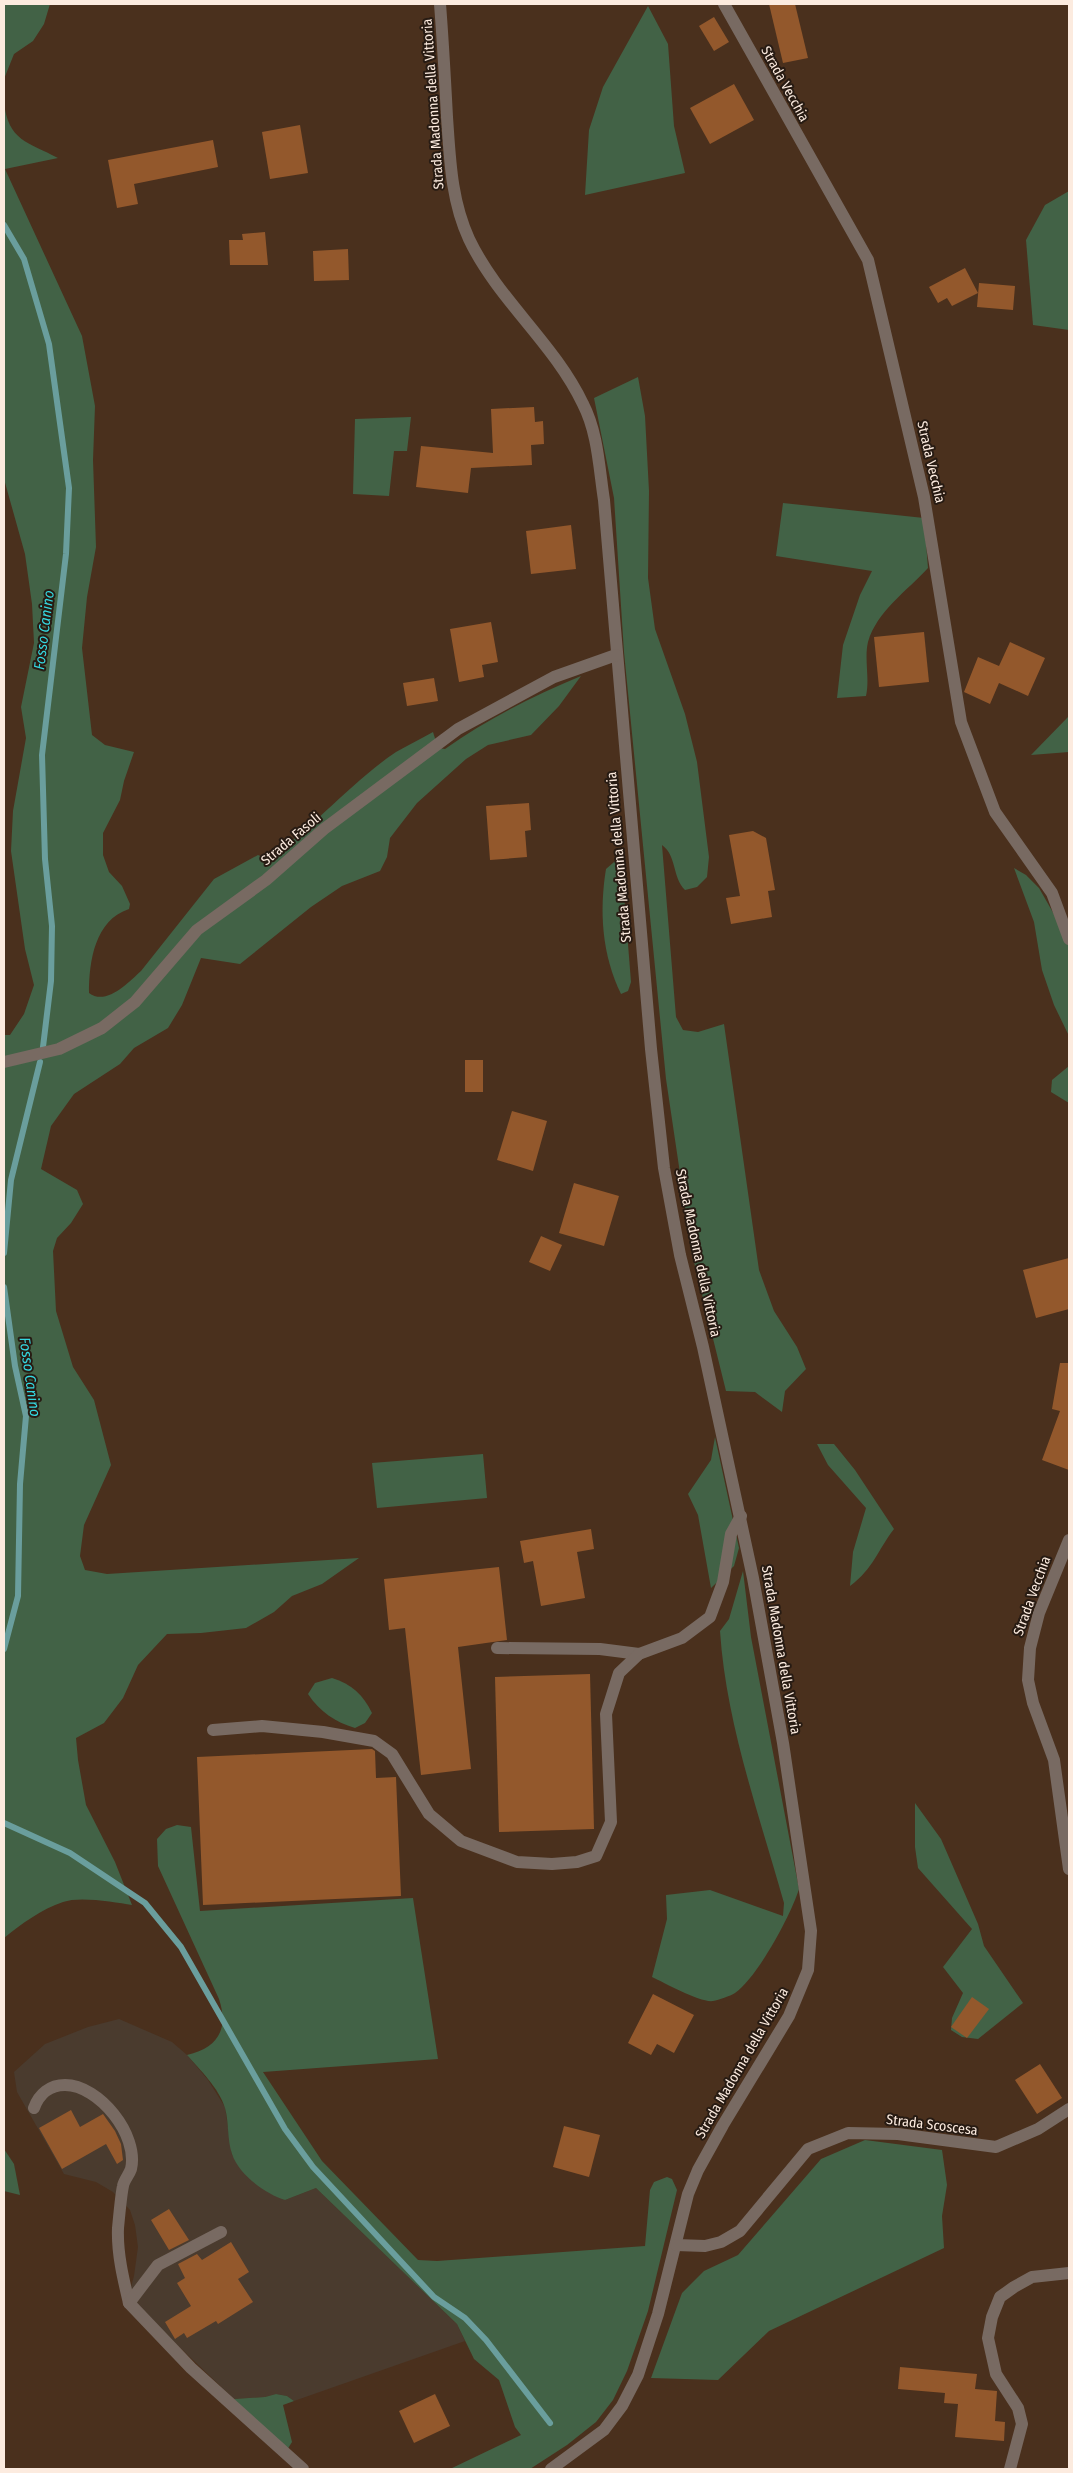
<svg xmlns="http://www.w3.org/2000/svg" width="1073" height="2473" viewBox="0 0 1073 2473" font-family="'Fira Sans Condensed',sans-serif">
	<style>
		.industrial { fill: #4a3b2e }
		.green { fill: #426246 }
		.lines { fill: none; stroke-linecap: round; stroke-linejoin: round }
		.stream { stroke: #6a9e9d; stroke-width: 6 }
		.building { fill: #93582c }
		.minor { stroke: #786a62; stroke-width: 12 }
		.labels { text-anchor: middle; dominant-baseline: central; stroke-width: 4; stroke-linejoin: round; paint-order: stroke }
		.street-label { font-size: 14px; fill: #fcebdf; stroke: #271b13 }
		.water-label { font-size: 15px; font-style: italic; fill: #35d8e0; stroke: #271b13 }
	</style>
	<rect width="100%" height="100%" fill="#4a301d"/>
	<polygon class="industrial" points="119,2019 172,2042 187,2055 208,2080 225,2107 232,2155 285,2200 316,2188 457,2324 465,2341 294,2401 287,2396 276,2394 265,2397 234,2399 128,2298 134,2276 138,2247 135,2225 130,2210 113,2192 96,2182 64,2174 17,2092 14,2072 45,2044 88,2027"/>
	<g class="green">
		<polygon points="4,4 50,4 44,24 33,41 14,54 4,79"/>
		<polygon points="648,6 668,44 674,126 685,173 585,195 589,130 603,87"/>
		<path d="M4,102C8,141 28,142 58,158L5,169L82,336L95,406L93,460L96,547L87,597L82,648L92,735L105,745L134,752L124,781L120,800L103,833V855L109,872L122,886L130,904L129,909C95,920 89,961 89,993C106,1006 128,983 141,971L214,879L258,855L267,859C314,828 350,783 396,752C408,745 421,739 433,732L438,748L445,749C487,719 533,696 581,676L559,706L531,735L488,745L466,759L417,803L390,838L387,857L380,871L342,886L311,907L240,964L201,958L182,1005L168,1028L134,1048L120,1064L74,1094L51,1126L41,1169L77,1190L83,1204L71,1223L57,1238L53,1251L56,1311L73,1367L94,1400L111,1465L84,1525L80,1556L85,1570L107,1574L359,1558L322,1584L292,1596L274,1612L246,1628L201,1633L167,1634L138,1665L123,1698L104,1723L76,1738L78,1760L86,1805L115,1862L132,1905C115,1902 79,1896 63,1902C42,1909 21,1924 4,1938V1035H10L24,1014L34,985L25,949L11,851L13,811L26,738L21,707L34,643L32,604L25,554L4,479Z"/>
		<polygon points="1069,191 1069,330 1033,325 1026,240 1045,205"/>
		<path d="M638,377L645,416L649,491L648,578L655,629L685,714L697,762L709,857L707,877L697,887L685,890C672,877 677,856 662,845L676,1017L683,1030L698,1032L724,1024L759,1270L774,1311L797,1347L806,1369L785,1391L782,1412L755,1392L726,1391L692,1254L666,1079L624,652L614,498L594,398Z"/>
		<polygon points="411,417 407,451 394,451 389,496 353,494 355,419"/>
		<path d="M783,503L924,518L928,568C907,591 877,611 868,642C864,659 870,678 866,696L837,698L843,645L860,595L872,571L776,556Z"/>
		<polygon points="1069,716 1069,752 1031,755"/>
		<path d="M621,856L631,982L628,991L621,994C602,955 599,912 606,869Z"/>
		<polygon points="1014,868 1026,875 1039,888 1063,930 1069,948 1069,1036 1054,1005 1042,970 1034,922"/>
		<polygon points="1069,1066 1069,1103 1051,1092 1052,1080"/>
		<polygon points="715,1437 739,1548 734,1566 711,1588 698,1515 688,1494 711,1460"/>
		<path d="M817,1444H834L855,1470L894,1529C877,1551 874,1568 850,1586L853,1552L866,1508L828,1465Z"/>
		<polygon points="483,1454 487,1498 377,1508 372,1463"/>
		<path d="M743,1571L751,1637L799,1889C791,1915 757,1978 735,1993C730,1996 719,2000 713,2001C701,2003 665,1983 652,1977L667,1919L666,1895L710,1890L783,1916L784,1903C759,1814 726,1723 720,1631L729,1619Z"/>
		<path d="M332,1678C352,1684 363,1695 372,1713L365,1723L355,1728C335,1722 320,1712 308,1694L315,1683Z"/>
		<polygon points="915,1803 941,1839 978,1924 984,1946 1023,2003 978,2039 962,2037 951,2030 952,2018 963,1993 943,1967 972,1929 918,1868 915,1847"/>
		<path d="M177,1825L191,1827L200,1911L413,1898L438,2059L263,2072L322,2161L418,2260L437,2261L645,2246L650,2190L654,2182L667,2177L672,2179L677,2190L648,2311L627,2371L613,2400L596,2422L567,2445L530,2469H450L521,2435L515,2427L499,2380L474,2359L457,2324L316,2188L285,2200C266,2194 239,2175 232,2154C227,2139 229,2122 225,2108C219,2088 200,2070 187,2055C218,2048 229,2029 219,1999L158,1866L157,1839L166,1829Z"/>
		<polygon points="865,2140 942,2150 947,2185 942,2216 944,2248 769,2331 718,2380 651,2378 682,2293 704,2271 738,2255 821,2159"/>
		<polygon points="4,2149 14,2164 20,2195 4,2191"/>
		<polygon points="276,2394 287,2396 294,2401 283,2405 292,2442 287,2450 234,2399 265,2397"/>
	</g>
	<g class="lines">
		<g class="stream">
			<polyline points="4,225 24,259 49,344 69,488 66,554 42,755 45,859 52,926 51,981 43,1047"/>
			<polyline points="4,1253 11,1180 40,1062"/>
			<polyline points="4,1287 15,1366 26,1416 20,1484 18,1596 4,1649"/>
			<polyline points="4,1823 70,1853 145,1903 181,1947 285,2129 313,2167 434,2297 465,2318 486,2340 550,2423"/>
		</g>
	</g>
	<g class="building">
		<polygon points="769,4 795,4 808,58 783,63"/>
		<polygon points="714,17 729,42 714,51 699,26"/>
		<polygon points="734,84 754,120 710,144 690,108"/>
		<polygon points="300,125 308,173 270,179 262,132"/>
		<polygon points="213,140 218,167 134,184 138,204 117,208 108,160"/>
		<polygon points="265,232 268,265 230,265 229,240 243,240 242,234"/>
		<polygon points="348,249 349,280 314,281 313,251"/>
		<polygon points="965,268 978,293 952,306 947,298 938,303 929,287"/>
		<polygon points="979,283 1015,286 1013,310 977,307"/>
		<polygon points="534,407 535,422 543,421 544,444 531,445 532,465 471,468 468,493 416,487 421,446 493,453 491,409"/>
		<polygon points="571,525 576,569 531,574 526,531"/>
		<polygon points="491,622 498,662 482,665 484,677 459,682 450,629"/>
		<polygon points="924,632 929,682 879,687 874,637"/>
		<polygon points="1010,642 1045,658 1028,696 999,683 990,704 964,692 978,657 999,666"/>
		<polygon points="434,678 438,701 407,706 403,683"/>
		<polygon points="529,803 531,830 525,831 527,857 490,860 486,806"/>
		<polygon points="753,831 766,838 775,890 768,891 772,917 731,924 726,898 740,896 729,835"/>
		<rect x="465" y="1060" width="18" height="32"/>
		<polygon points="512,1111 547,1121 533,1171 497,1160"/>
		<polygon points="574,1183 619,1196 604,1246 559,1233"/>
		<polygon points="541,1236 562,1245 550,1271 529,1262"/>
		<polygon points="1069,1258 1069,1309 1036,1318 1023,1270"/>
		<polygon points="1060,1363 1069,1363 1069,1470 1042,1460 1060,1411 1052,1409"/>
		<polygon points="591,1529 594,1549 577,1552 585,1598 541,1606 533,1561 524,1563 520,1541"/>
		<polygon points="499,1567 507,1640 458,1647 471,1769 421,1775 405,1628 389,1630 384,1579"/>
		<polygon points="590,1674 594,1829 499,1832 495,1677"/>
		<polygon points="372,1749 375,1751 376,1778 396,1777 401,1896 203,1905 197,1757"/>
		<polygon points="653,1994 694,2015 674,2053 657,2044 651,2055 628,2043"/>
		<polygon points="972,1997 989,2009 967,2038 951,2027"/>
		<polygon points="1040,2064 1062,2098 1037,2114 1015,2080"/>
		<polygon points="71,2110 80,2127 103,2114 115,2131 121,2144 123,2160 117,2164 106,2144 62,2169 39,2128"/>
		<polygon points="564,2126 600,2135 589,2177 553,2167"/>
		<polygon points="169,2209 189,2240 169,2250 151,2220"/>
		<polygon points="231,2242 249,2272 238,2279 253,2302 218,2324 216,2321 187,2338 184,2333 175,2339 165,2322 191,2306 177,2283 185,2278 178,2264 197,2254 202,2260"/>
		<polygon points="900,2367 977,2374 975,2389 997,2391 995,2421 1005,2422 1004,2441 955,2437 958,2404 944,2403 945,2393 898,2389"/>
		<polygon points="435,2394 450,2426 414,2443 399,2411"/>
	</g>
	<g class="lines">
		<g class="minor">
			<path d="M440,4C443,42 445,79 447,117C450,159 451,200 469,239C498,300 554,343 583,404C598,433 599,468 604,500L651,1049L664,1168L680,1255L703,1347L753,1578L783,1743L811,1931L808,1970L789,2016L723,2125L698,2170L688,2194L658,2314L638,2375L622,2406L604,2430L551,2469"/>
			<polyline points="724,4 868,260 924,497 961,722 995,812 1052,893 1069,939"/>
			<polyline points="4,1062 59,1049 102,1028 135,1002 197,930 266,880 324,829 458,729 554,677 616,655"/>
			<polyline points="1069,1540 1039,1613 1030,1648 1028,1680 1033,1703 1054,1760 1069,1869"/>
			<polyline points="497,1648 600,1649 639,1654 682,1638 710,1617 723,1582 731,1534 741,1516"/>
			<polyline points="213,1730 262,1726 323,1732 374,1741 392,1754 429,1814 461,1841 517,1862 552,1864 577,1862 596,1856 611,1822 606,1714 619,1673 639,1654"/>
			<path d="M34,2108C39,2094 50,2085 65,2085C99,2085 139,2135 131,2169C129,2175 124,2180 123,2186C121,2195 119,2218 118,2228C117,2253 123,2278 129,2303"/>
			<polyline points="221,2232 158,2265 129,2303 191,2368 303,2469"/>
			<polyline points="676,2245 705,2246 721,2242 740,2231 808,2149 848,2133 898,2134 996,2147 1038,2129 1069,2109"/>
			<polyline points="1010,2469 1022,2424 1018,2408 996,2374 988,2338 992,2317 1000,2297 1014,2287 1032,2277 1069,2273"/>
		</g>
	</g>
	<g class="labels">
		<g class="street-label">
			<text transform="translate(785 84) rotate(61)">Strada Vecchia</text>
			<text transform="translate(433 104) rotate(-94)">Strada Madonna della Vittoria</text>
			<text transform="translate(931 462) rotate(77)">Strada Vecchia</text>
			<text transform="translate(291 839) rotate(-40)">Strada Fasoli</text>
			<text transform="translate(619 857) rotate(-95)">Strada Madonna della Vittoria</text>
			<text transform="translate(698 1253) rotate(78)">Strada Madonna della Vittoria</text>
			<text transform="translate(1032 1596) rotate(-70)">Strada Vecchia</text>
			<text transform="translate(781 1650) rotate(80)">Strada Madonna della Vittoria</text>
			<text transform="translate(742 2063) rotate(-60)">Strada Madonna della Vittoria</text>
			<text transform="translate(932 2125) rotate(7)">Strada Scoscesa</text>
		</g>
		<g class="water-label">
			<text transform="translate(44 630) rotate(-83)">Fosso Canino</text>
			<text transform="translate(30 1377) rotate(82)">Fosso Canino</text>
		</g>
	</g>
	<rect width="1073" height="2473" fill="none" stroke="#fcebdf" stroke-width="10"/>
</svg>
